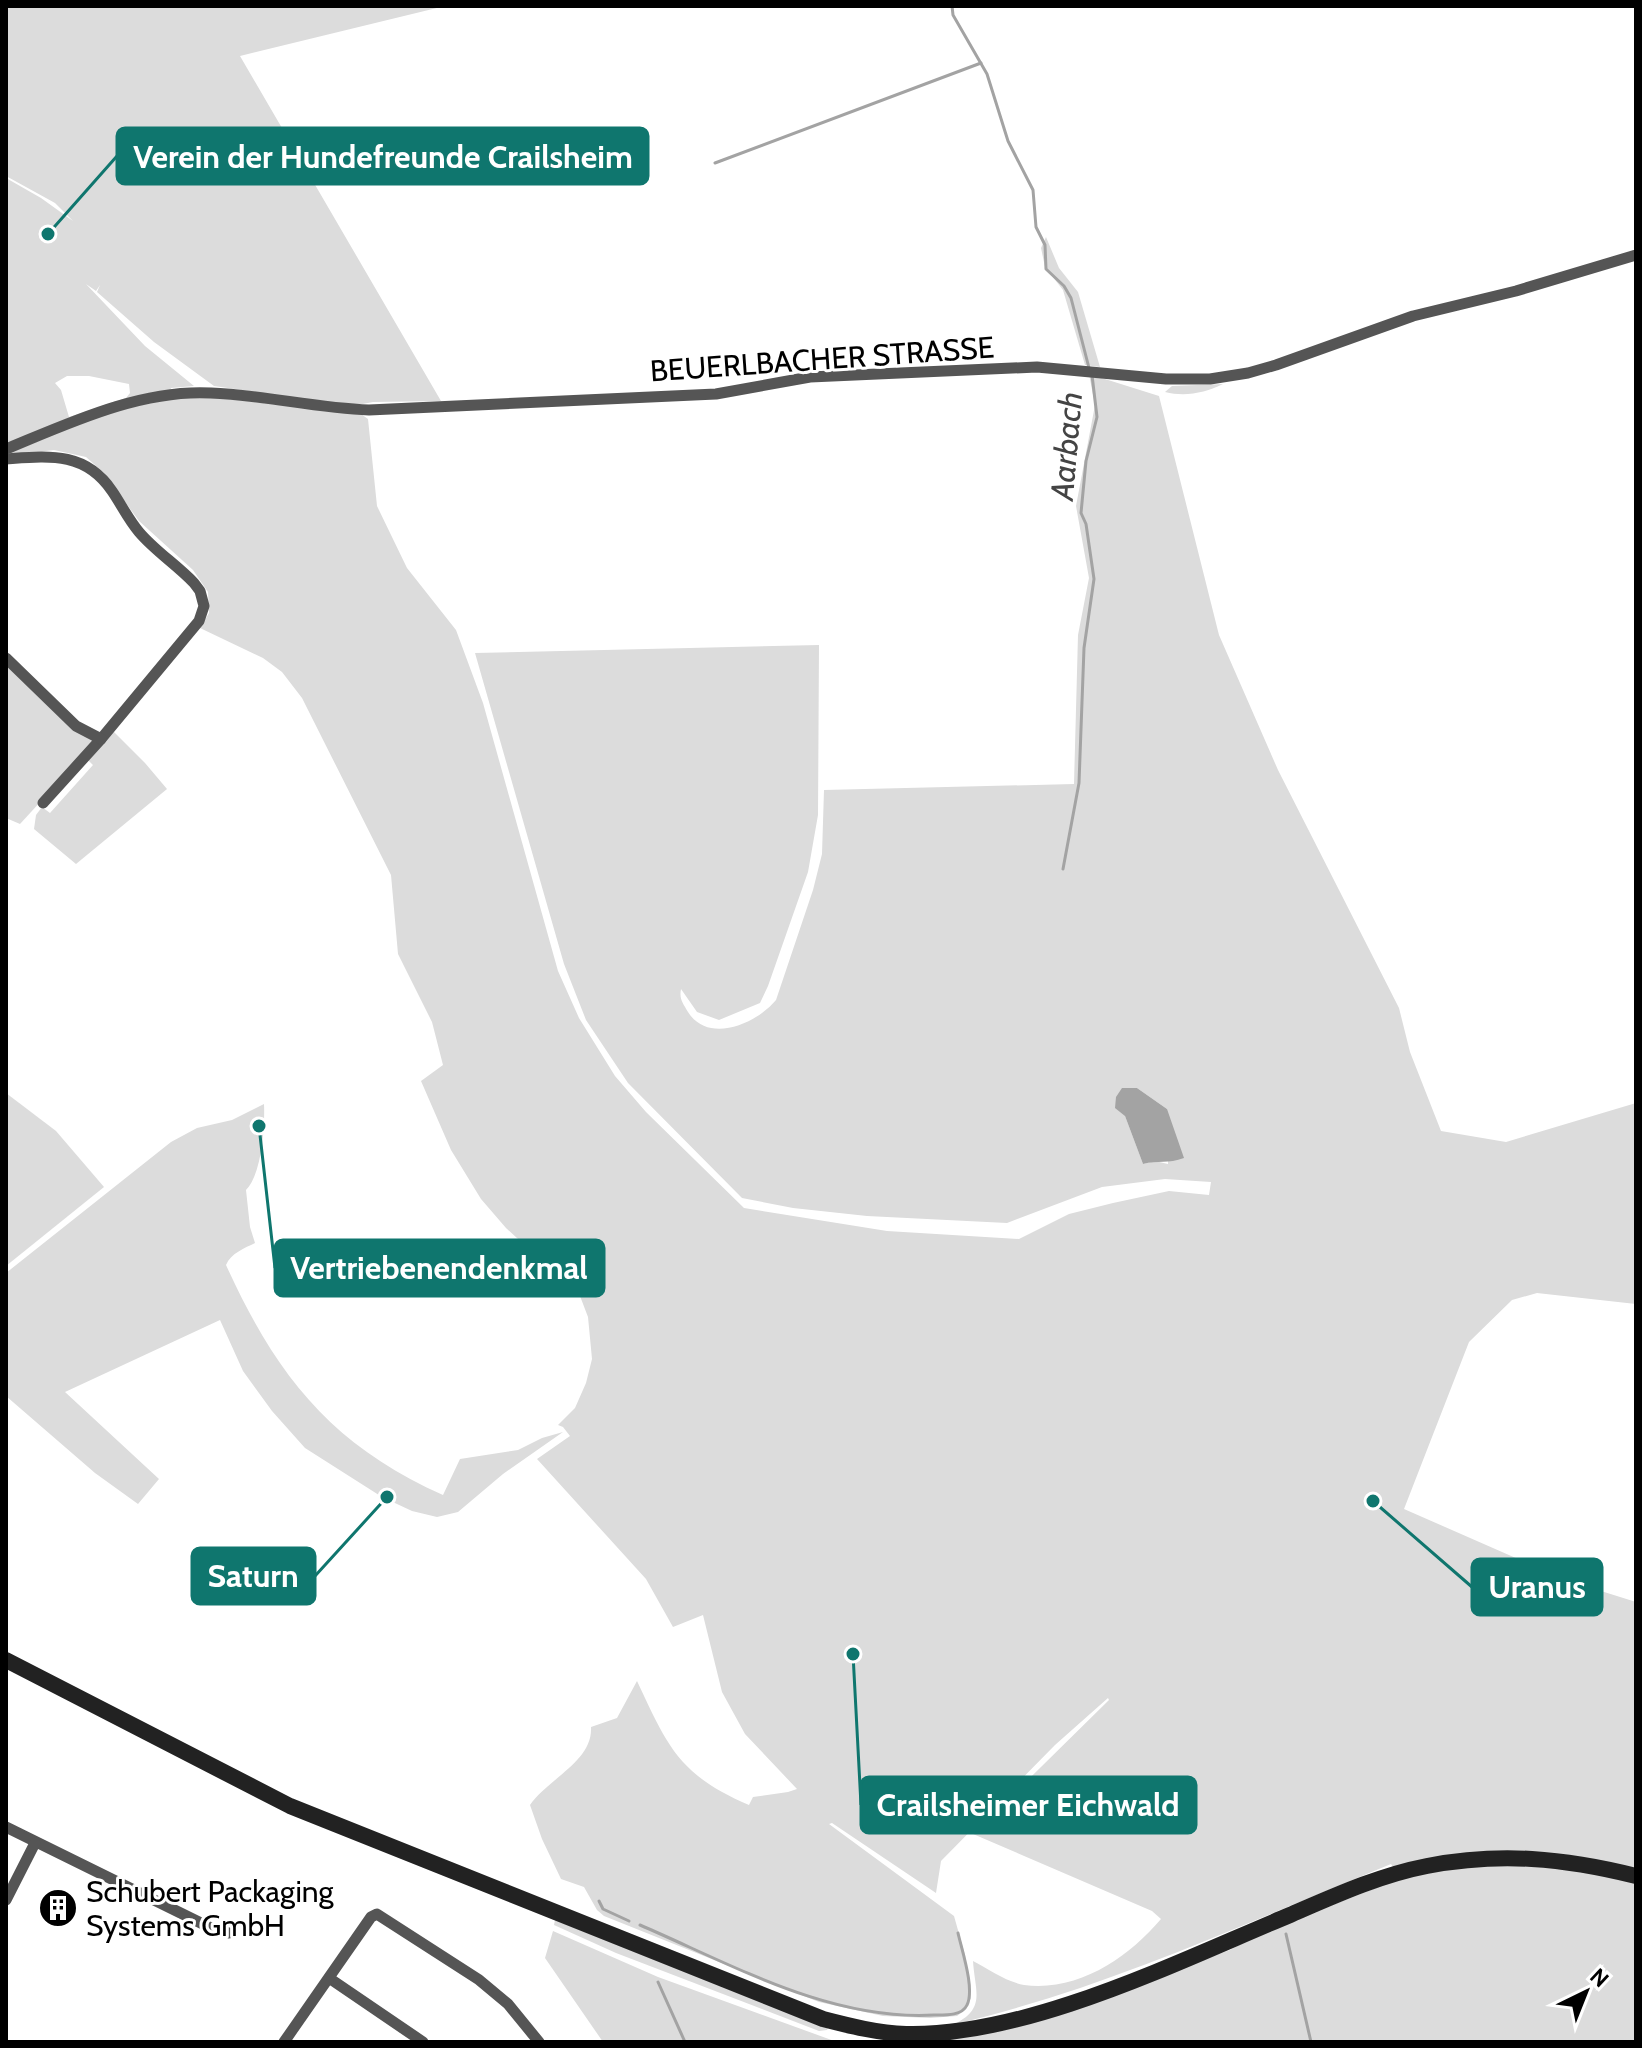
<svg xmlns="http://www.w3.org/2000/svg" width="1642" height="2048" viewBox="0 0 1642 2048" font-family="Cabin,sans-serif">
	<style>
		.green { fill: #dcdcdc; fill-rule: evenodd }
		.water { fill: #a3a3a3 }
		.lines { fill: none; stroke-linecap: round; stroke-linejoin: round }
		.stream { stroke: #a3a3a3; stroke-width: 3 }
		.minor { stroke: #555; stroke-width: 11 }
		.secondary { stroke: #222; stroke-width: 16 }
		.labels { text-anchor: middle; dominant-baseline: central; stroke-width: 6; stroke-linejoin: round; paint-order: stroke }
		.street-label { font-size: 30px; fill: #000; stroke: #fff }
		.poi-label { font-size: 30px; fill: #000; stroke: #fff; text-anchor: start }
		.water-label { font-size: 32px; font-style: italic; fill: #444; stroke: #fff }
		.leader { fill: none; stroke: #0f766e; stroke-width: 3 }
		.callout-dot { fill: #0f766e; stroke: #fff; stroke-width: 3 }
		.callout { fill: #0f766e; stroke: #0f766e; stroke-width: 3 }
		.callout-label { font-size: 32px; text-anchor: middle; font-weight: bold; fill: #fff }
	</style>
	<rect width="100%" height="100%" fill="#fff"/>
	<g class="green">
		<path d="M6,6H445L240,56L441,401L373,402L352,406L214,386L154,342L97,292L100,285L96,291L86,284L145,346L194,386L171,388L169,398L202,396L361,414L368,419L377,506L407,568L456,630L483,703L558,971L579,1018L615,1076L646,1112L744,1208L887,1231L1019,1239L1069,1214L1113,1203L1169,1191L1209,1195L1211,1182L1165,1179L1102,1187L1007,1223L867,1216L793,1208L742,1198L628,1083L586,1020L564,964L475,653L819,645L818,815L808,872L768,986L760,1003L719,1020L697,1012L681,989C679,999 683,1003 688,1012C709,1045 757,1023 776,1000L813,890L822,854L824,790L1074,784L1078,635L1089,578L1076,506L1095,405L1089,374L1159,396L1219,635L1278,770L1399,1008L1410,1052L1441,1131L1506,1142L1636,1103V1304L1537,1293L1512,1300L1469,1342L1404,1509L1566,1580L1636,1602V2042H944L948,2038L1042,2017L1230,1950L1257,1935L1401,1878L1391,1864C1248,1922 1106,1989 955,2024C986,2008 975,1992 973,1961C988,1969 1007,1982 1024,1985C1078,1992 1128,1958 1161,1919L1152,1911L973,1834L1109,1700L1108,1698L1055,1745L941,1861L936,1893L832,1823L829,1824L954,1916L965,1955L971,1998L965,2010L957,2016L930,2018L883,2016L819,2002L604,1916L597,1910L584,1887L561,1879L542,1839L530,1805C549,1778 593,1761 591,1727L617,1718L637,1681C668,1747 679,1775 749,1805L753,1797L788,1792L797,1789L745,1734L722,1692L703,1615L673,1627L646,1579L537,1459L570,1436L563,1427L558,1425L575,1408L586,1383L592,1359L588,1317L580,1296L506,1228L481,1199L451,1150L421,1081L443,1065L432,1022L398,954L391,875L302,698L282,672L263,658L200,628L209,613L208,592L193,570L139,521L104,473L86,457L54,450L6,456V178L41,198L73,221L55,203L6,176ZM67,376H89L129,384L130,393L126,398L69,417L61,390L55,383ZM1137,1088L1167,1109L1168,1164L1155,1161L1143,1164L1125,1116Z"/>
		<polygon points="1046,237 1059,268 1078,292 1100,367 1085,365 1063,290 1045,267 1041,248"/>
		<path d="M1223,384C1205,393 1185,397 1165,392L1172,386Z"/>
		<polygon points="6,661 97,740 20,824 6,818"/>
		<polygon points="113,731 145,763 167,789 76,864 34,829 36,815 42,807 50,813 93,765 87,759"/>
		<polygon points="6,1093 56,1131 104,1187 6,1266"/>
		<path d="M264,1104C265,1126 262,1174 246,1190L250,1227L255,1243C245,1248 231,1253 226,1265C276,1375 331,1445 443,1495L460,1459L518,1450L542,1438L563,1432L503,1474L458,1512L437,1517L412,1511L382,1497L305,1448L272,1411L243,1371L220,1320L65,1392L159,1479L138,1504L95,1473L6,1396V1273L171,1142L197,1128L232,1120Z"/>
		<polygon points="555,1920 828,2028 827,2030 819,2031 616,1953 554,1925"/>
		<polygon points="553,1931 658,1977 837,2042 603,2042 545,1958"/>
	</g>
	<path class="water" d="M1122,1088H1137L1167,1109L1184,1158C1168,1164 1158,1160 1143,1164L1125,1116L1115,1108L1116,1097Z"/>
	<g class="lines">
		<g class="stream">
			<polyline points="952,6 953,15 987,74 1008,141 1033,190 1036,227 1045,245 1046,269 1064,286 1071,298 1089,368"/>
			<polyline points="715,163 981,63"/>
			<polyline points="1063,869 1079,783 1084,648 1094,579 1086,524 1081,513 1086,461 1097,417 1092,375"/>
			<polyline points="599,1901 603,1909 629,1921"/>
			<path d="M640,1925C733,1965 830,2021 934,2015C945,2015 962,2016 967,2005C975,1989 962,1951 958,1933"/>
			<polyline points="1286,1934 1311,2042"/>
			<polyline points="658,1982 685,2042"/>
		</g>
		<g class="minor">
			<path d="M6,449C69,423 141,389 211,393C264,395 315,408 369,410L716,394L810,377L1037,367L1166,379H1210L1248,373L1276,365L1413,316L1516,291L1636,255"/>
			<path d="M6,459C48,456 85,451 112,491C121,504 128,519 139,532C155,551 177,565 194,583L200,591L204,606L199,621L101,739L43,803"/>
			<polyline points="6,658 76,726 101,739"/>
			<polyline points="6,1827 211,1928 229,1933"/>
			<polyline points="6,1900 35,1843"/>
			<polyline points="329,1978 423,2042"/>
			<polyline points="284,2042 371,1917 377,1914 478,1979 508,2004 539,2042"/>
		</g>
		<path class="secondary" d="M6,1660L290,1806L823,2019C850,2026 878,2033 906,2034C1027,2037 1179,1961 1290,1915C1334,1896 1380,1875 1427,1866C1500,1852 1564,1858 1636,1876"/>
	</g>
	<defs>
		<symbol id="building-disc" viewBox="-11 -11 22 22"><circle r="9.5" fill="#000" stroke="#fff"/><path d="M-4-6H4V6H1V3H-1V6H-4ZM-2.5-4.3h1.7v1.8h-1.7ZM.8-4.3h1.7v1.8H.8ZM-2.5-1h1.7V.8h-1.7ZM.8-1h1.7V.8H.8Z" fill="#fff"/></symbol>
	</defs>
	<g fill-rule="evenodd">
		<use href="#building-disc" x="36" y="1886" width="44" height="44"/>
	</g>
	<g class="labels">
		<g class="street-label">
			<text transform="translate(822 359) rotate(-4)">BEUERLBACHER STRASSE</text>
		</g>
		<g class="poi-label">
			<text x="86" y="1891">Schubert Packaging<tspan x="86" dy="34">Systems GmbH</tspan></text>
		</g>
		<g class="water-label">
			<text transform="translate(1066 446) rotate(-85)">Aarbach</text>
		</g>
	</g>
	<path class="leader" d="M48 234L117 156M259 1126L275 1268M387 1497L315 1576M1373 1501L1472 1587M853 1654L861 1805"/>
	<g class="callout-dot">
		<circle cx="48" cy="234" r="8"/>
		<circle cx="259" cy="1126" r="8"/>
		<circle cx="387" cy="1497" r="8"/>
		<circle cx="1373" cy="1501" r="8"/>
		<circle cx="853" cy="1654" r="8"/>
	</g>
	<g class="callout">
		<rect x="117" y="128" width="531" height="56" rx="8"/>
		<rect x="275" y="1240" width="329" height="56" rx="8"/>
		<rect x="192" y="1548" width="123" height="56" rx="8"/>
		<rect x="1472" y="1559" width="130" height="56" rx="8"/>
		<rect x="861" y="1777" width="335" height="56" rx="8"/>
	</g>
	<g class="callout-label">
		<text x="383" y="168">Verein der Hundefreunde Crailsheim</text>
		<text x="439" y="1279">Vertriebenendenkmal</text>
		<text x="253" y="1587">Saturn</text>
		<text x="1537" y="1598">Uranus</text>
		<text x="1028" y="1816">Crailsheimer Eichwald</text>
	</g>
	<rect width="1642" height="2048" fill="none" stroke="#000000" stroke-width="16"/>
	<g transform="translate(1586 1992) rotate(43)" stroke="#ffffff" stroke-width="6" paint-order="stroke">
	<path d="M0-6L14 30L0 20L-14 30Z" fill="#000000"/>
	<text y="-12" font-size="22" font-weight="bold" text-anchor="middle" fill="#000000">N</text>
	</g>
</svg>
